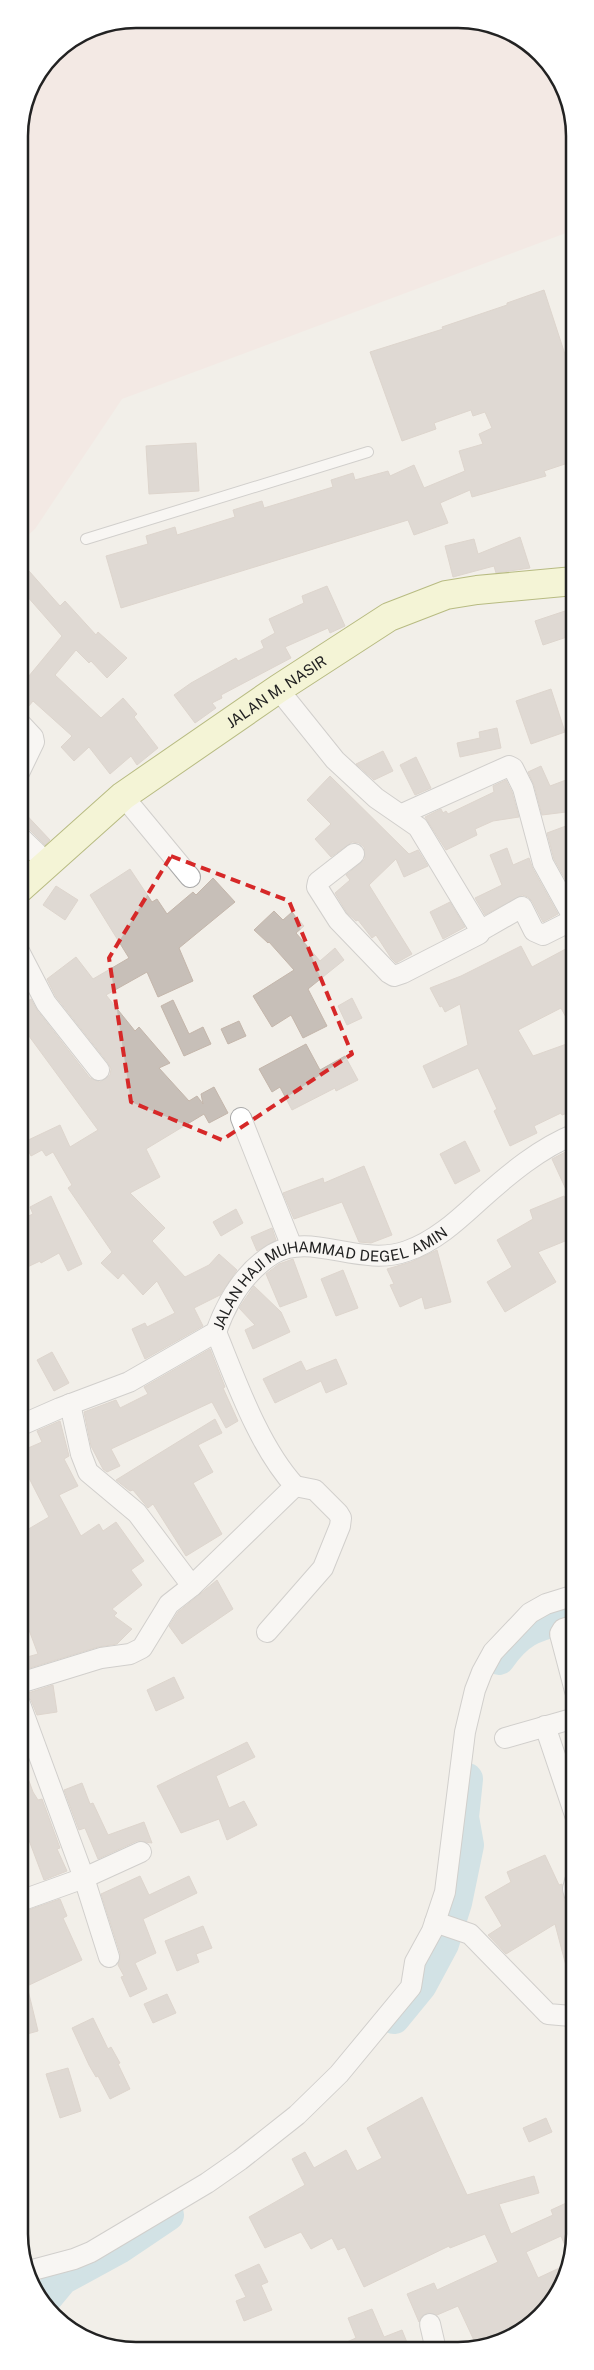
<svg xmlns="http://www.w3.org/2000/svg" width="594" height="2370" viewBox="0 0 594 2370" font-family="'Public Sans',sans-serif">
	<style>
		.military { fill: #f3e3dd }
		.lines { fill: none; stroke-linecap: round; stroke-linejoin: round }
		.river { stroke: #aad3df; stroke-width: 32 }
		.building { fill: #c7bfb8; stroke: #c4b6ab }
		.lane-casing { stroke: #a9a9a9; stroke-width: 12 }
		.street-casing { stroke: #a9a9a9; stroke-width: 22 }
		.secondary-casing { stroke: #707d05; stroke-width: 30 }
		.lane { stroke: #fff; stroke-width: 10 }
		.street { stroke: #fff; stroke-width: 20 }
		.secondary { stroke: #f7fabf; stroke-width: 28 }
		.marked { fill: none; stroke: #d62828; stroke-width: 4; stroke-dasharray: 10 6; stroke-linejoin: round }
		.labels { text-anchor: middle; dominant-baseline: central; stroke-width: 4; stroke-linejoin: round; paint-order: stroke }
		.street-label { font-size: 15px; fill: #222; stroke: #fff }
		.rim { fill: none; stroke: #222; stroke-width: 2.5 }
	</style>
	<rect width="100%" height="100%" fill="#f2efe9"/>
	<polygon class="military" points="135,19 482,21 541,53 574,120 574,230 122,399 35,529 19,543 19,128 28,90 53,53 91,28"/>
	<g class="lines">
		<g class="river">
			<path d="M499,1659C523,1625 539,1626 575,1615"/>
			<polyline points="394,2018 421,1985 443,1944 456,1903 468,1845 463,1817 467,1779"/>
			<polyline points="43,2302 62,2279 119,2248 168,2215"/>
		</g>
	</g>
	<g class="building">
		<polygon points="544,290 574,382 574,461 544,471 546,476 472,497 470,490 440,503 448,523 414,535 408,520 121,608 106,556 148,544 146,536 175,527 177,535 235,517 233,510 262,501 264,508 333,487 331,480 353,473 355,480 388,471 390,476 414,465 424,488 465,471 459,451 483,444 479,434 492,428 485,412 473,416 471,410 434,423 436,429 402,441 370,352 443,329 442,327 507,305 507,303"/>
		<polygon points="196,443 199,491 149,494 146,446"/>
		<polygon points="520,537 530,568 496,573 494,566 453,577 445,546 474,539 478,554"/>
		<polygon points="29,571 60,606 65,601 96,635 98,632 127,658 107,678 91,661 89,663 76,650 55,675 101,718 123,698 137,714 134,717 158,748 137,765 131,756 110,774 89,747 74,761 61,747 72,736 33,701 24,712 19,710 19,688 62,636 19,587 19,580"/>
		<polygon points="327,586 345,626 330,633 328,628 285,647 291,658 221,695 222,698 212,703 216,708 195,723 174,695 191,683 236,658 238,661 264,648 261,641 275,633 269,619 304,603 302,596"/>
		<polygon points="565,611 573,635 543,645 535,621"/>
		<polygon points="551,689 565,732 531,744 516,701"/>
		<polygon points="497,728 501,748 460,757 457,743 480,738 479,732"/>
		<polygon points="383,751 393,771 374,780 356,764"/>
		<polygon points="416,757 431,788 415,795 400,765"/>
		<polygon points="541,766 550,786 566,780 574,805 574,811 542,815 534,785 528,772"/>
		<polygon points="330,776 409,854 418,850 428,866 404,877 396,859 369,885 412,954 398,962 396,963 391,958 376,935 372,938 358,920 356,921 347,913 335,893 350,880 346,875 365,859 364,847 359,843 352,842 331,857 315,839 331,824 307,800"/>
		<polygon points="506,780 512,792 519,817 493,821 475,829 477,835 446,850 425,817 441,809 443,813 446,811 448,814 494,792 493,786"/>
		<polygon points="19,807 50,840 45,845 27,827 19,824"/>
		<polygon points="574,823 574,895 554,859 547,833"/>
		<polygon points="507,848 513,865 529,858 533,869 558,914 543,922 532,901 528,897 522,895 485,915 475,898 502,885 490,855"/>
		<polygon points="130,869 152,902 157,899 167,914 193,892 196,895 213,878 235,902 179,948 193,981 158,997 147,972 106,995 135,1031 139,1027 170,1063 159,1068 189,1101 197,1096 203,1104 201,1094 214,1087 228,1113 209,1123 204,1114 146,1149 160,1177 130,1193 165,1228 152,1241 185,1277 209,1265 219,1254 237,1270 220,1295 194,1308 203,1326 145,1359 132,1329 145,1323 147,1327 175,1313 157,1281 143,1295 123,1273 118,1279 101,1263 112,1252 68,1188 72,1185 53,1152 46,1156 42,1150 31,1156 24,1142 60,1125 70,1147 98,1130 26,1032 19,1036 19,1007 31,999 37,1010 90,1078 100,1082 110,1075 111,1069 108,1063 56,997 47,979 76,957 93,979 129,958 90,895"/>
		<polygon points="56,886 78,900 65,920 43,905"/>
		<polygon points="450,902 465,927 443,939 430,912"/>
		<polygon points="274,911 283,920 292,912 304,926 296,933 320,961 335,948 344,960 308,989 327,1026 303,1038 291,1015 272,1027 253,996 294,970 269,942 268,943 254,930"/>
		<polygon points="575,944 575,1034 561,1008 518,1030 533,1056 575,1041 575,1063 570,1065 575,1076 575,1110 562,1115 561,1113 534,1126 537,1133 510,1146 494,1111 497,1109 478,1068 433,1088 423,1066 468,1045 460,1004 445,1012 442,1006 440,1007 430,988 461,976 521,946 532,967"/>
		<polygon points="352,998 362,1018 347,1025 338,1006"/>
		<polygon points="173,1000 189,1034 203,1027 211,1044 184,1056 161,1006"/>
		<polygon points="239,1021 246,1036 228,1044 221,1029"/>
		<polygon points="306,1044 320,1070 345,1056 358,1080 336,1091 335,1088 292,1110 280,1087 272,1092 259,1069"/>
		<polygon points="465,1141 480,1171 455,1184 440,1154"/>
		<polygon points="571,1149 575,1157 575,1209 552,1159"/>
		<polygon points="364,1166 392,1235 371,1243 359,1242 342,1202 294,1219 283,1193 323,1178 324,1183"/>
		<polygon points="51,1196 82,1264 68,1271 59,1253 41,1263 40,1261 19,1271 19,1220 33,1214 30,1207"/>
		<polygon points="564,1196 575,1224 575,1237 538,1252 556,1282 505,1312 487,1282 512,1267 497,1240 533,1219 530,1210"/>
		<polygon points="236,1209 243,1223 221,1236 213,1222"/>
		<polygon points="272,1228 276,1240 257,1251 251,1237"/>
		<polygon points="437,1250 451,1302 425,1309 422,1297 400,1307 390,1285 394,1284 387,1269 411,1262"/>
		<polygon points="293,1259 307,1297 280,1307 266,1274 279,1264"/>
		<polygon points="343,1270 358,1308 336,1316 321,1279"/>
		<polygon points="254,1286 281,1312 290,1332 253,1349 245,1330 255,1325 239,1308"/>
		<polygon points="210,1349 225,1387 223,1388 238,1421 226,1428 212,1402 111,1449 120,1466 107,1472 103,1469 91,1446 84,1412 116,1400 120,1408 148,1394 144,1387"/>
		<polygon points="52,1352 69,1383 54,1391 37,1360"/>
		<polygon points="336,1359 347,1384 326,1393 321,1381 275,1403 263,1379 301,1361 306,1371"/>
		<polygon points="215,1419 222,1433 198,1445 213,1472 193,1483 222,1534 186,1556 153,1504 148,1508 133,1490 130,1491 116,1480"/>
		<polygon points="60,1421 69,1456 64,1459 78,1486 59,1495 81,1536 99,1524 103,1531 116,1522 144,1561 131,1570 142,1585 112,1609 117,1613 114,1616 132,1629 117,1644 98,1647 20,1671 20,1659 38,1654 26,1622 20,1625 20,1534 49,1517 29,1478 19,1452 42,1442 37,1431"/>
		<polygon points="217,1580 233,1609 182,1644 169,1626 178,1612"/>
		<polygon points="174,1677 184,1698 156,1711 147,1690"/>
		<polygon points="53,1685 57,1712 37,1715 31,1700 25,1694"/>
		<polygon points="247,1742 255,1757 216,1776 229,1808 244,1801 257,1825 227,1840 219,1819 181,1833 157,1786"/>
		<polygon points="21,1759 33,1792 38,1800 42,1799 60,1848 57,1849 67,1871 44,1880 24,1827 20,1829"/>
		<polygon points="82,1783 90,1804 93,1803 108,1835 144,1822 152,1843 137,1841 98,1859 85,1828 79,1830 64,1790"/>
		<polygon points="545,1855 559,1885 562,1884 564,1900 567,1905 575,1909 569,1913 575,1936 575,1981 570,1981 555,1924 506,1954 488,1935 502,1926 485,1897 511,1882 507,1872"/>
		<polygon points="140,1876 149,1895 189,1876 197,1893 143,1919 156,1953 135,1963 147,1989 130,1997 121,1977 124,1976 118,1965 120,1953 101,1894"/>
		<polygon points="60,1899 67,1916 63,1918 82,1960 27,1986 38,2031 20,2036 20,1913"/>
		<polygon points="203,1926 212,1948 196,1954 199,1962 177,1971 165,1941"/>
		<polygon points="167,1994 176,2013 153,2023 144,2004"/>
		<polygon points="93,2018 108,2049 111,2047 120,2063 118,2064 130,2089 110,2099 98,2076 96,2077 89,2065 72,2028"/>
		<polygon points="68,2068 81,2111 60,2118 46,2074"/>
		<polygon points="422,2097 467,2195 534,2176 539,2193 499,2204 511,2234 553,2215 551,2210 575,2199 575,2242 571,2260 561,2236 526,2252 538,2278 570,2263 566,2279 546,2312 535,2320 495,2340 496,2342 478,2349 458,2306 437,2315 427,2313 422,2316 419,2322 407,2294 434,2283 437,2290 498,2262 485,2234 450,2248 449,2246 364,2287 345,2247 338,2250 332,2238 311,2249 301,2232 265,2248 249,2217 305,2185 292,2159 305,2152 314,2168 346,2150 357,2171 382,2158 367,2128"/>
		<polygon points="546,2118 552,2132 529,2142 523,2128"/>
		<polygon points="259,2264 268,2282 261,2285 272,2310 244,2321 236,2301 246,2297 235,2275"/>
		<polygon points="372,2309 384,2337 402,2330 410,2350 328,2350 356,2338 348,2318"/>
	</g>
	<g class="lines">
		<defs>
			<polyline id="lane" points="86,539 368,452"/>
			<g id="street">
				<polyline points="278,689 335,760 376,798 418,827 479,928 479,934 403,973 394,976 389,973 338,920 317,887 318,882 354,854"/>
				<polyline points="19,722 33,737 34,742 19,773"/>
				<polyline points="123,796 190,877"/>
				<polyline points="402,814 509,766 513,768 523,788 543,863 574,919"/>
				<polyline points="19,836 47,863"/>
				<polyline points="480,931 522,907 534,931 543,935 575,919"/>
				<polyline points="19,951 46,1003 99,1070"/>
				<polyline points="241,1118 292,1247"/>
				<path d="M216,1332C236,1381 259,1447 295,1486L315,1490L338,1513L341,1518L340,1526L323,1568L267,1632"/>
				<polyline points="70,1404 81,1454 88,1472 137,1513 192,1586"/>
				<path id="s1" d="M19,1426L60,1408L129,1382L216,1332C227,1301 244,1272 273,1254C311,1231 360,1268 407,1251C436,1241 459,1219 481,1199C509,1174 540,1148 575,1134"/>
				<polyline points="575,1625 563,1629 560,1634 575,1691"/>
				<polyline points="20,1683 101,1658 130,1654 142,1648 169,1604 192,1586 295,1486"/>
				<polyline points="20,1704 84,1878 109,1957"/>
				<polyline points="545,1726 575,1815"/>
				<polyline points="505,1738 575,1718"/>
				<polyline points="575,1881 573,1889 575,1896"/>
				<polyline points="20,1901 84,1878 141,1852"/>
				<polyline points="435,1922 470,1934 548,2014 571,2016 575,2019"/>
				<polyline points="29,2271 74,2259 91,2252 207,2183 240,2160 297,2115 339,2074 411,1987 415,1962 432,1931 445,1892 465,1732 475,1690 482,1672 493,1652 530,1613 546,1604 575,1595"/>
				<polyline points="430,2324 436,2350"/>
			</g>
			<g id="secondary">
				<path id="s2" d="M19,889L123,796L278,689L389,617L446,595L477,590L574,581"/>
			</g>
		</defs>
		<use href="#lane" class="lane-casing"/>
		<use href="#street" class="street-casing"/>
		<use href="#secondary" class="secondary-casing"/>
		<use href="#lane" class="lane"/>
		<use href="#street" class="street"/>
		<use href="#secondary" class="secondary"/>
	</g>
	<path d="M0 0H594V2370H0ZM171,856L289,901L352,1054L222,1140L131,1102L109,958Z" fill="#f2efe9" fill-opacity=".55" fill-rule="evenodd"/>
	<path class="marked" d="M171,856L289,901L352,1054L222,1140L131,1102L109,958Z"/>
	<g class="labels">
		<g class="street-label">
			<text stroke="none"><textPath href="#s2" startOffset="325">JALAN M. NASIR</textPath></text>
			<text stroke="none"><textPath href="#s1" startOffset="360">JALAN HAJI MUHAMMAD DEGEL AMIN</textPath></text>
		</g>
	</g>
	<path d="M0 0H594V2370H0ZM136 28H458A108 108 0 0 1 566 136V2234A108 108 0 0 1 458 2342H136A108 108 0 0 1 28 2234V136A108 108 0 0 1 136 28Z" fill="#fff" fill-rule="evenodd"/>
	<path class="rim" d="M136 28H458A108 108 0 0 1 566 136V2234A108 108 0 0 1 458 2342H136A108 108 0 0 1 28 2234V136A108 108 0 0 1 136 28Z"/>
</svg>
